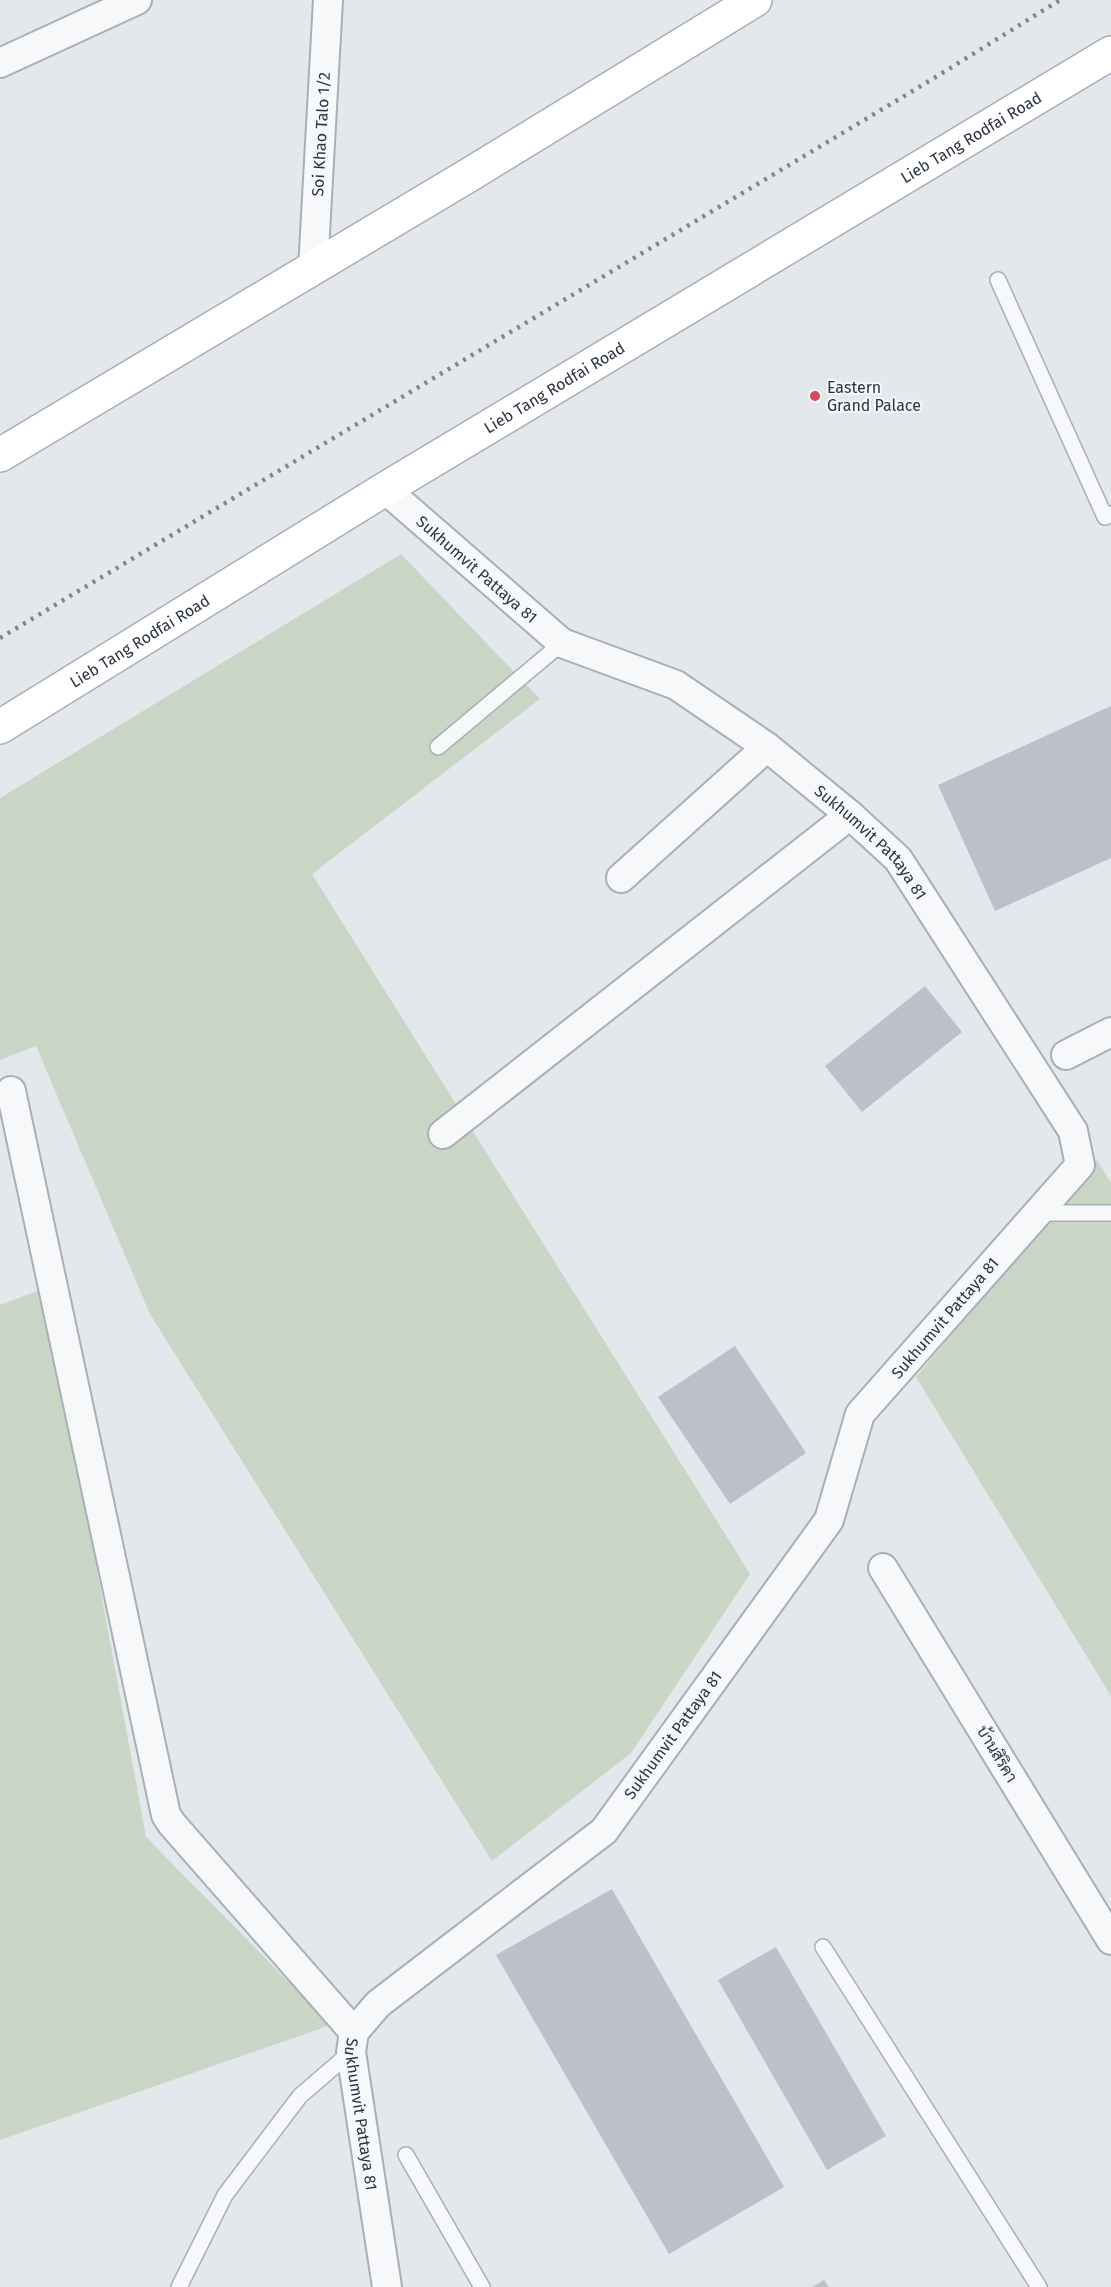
<svg xmlns="http://www.w3.org/2000/svg" width="1111" height="2287" viewBox="0 0 1111 2287" font-family="'Fira Sans',Sarabun,sans-serif">
	<style>
		.green { fill: #c9d6c5 }
		.building { fill: #bbc0ca }
		.lines { fill: none; stroke-linecap: round; stroke-linejoin: round }
		.lane-casing { stroke: #a9aeb7; stroke-width: 18 }
		.street-casing { stroke: #a9aeb7; stroke-width: 32 }
		.secondary-casing { stroke: #a9aeb7; stroke-width: 36 }
		.lane { stroke: #f7f8fa; stroke-width: 15 }
		.street { stroke: #f7f8fa; stroke-width: 28 }
		.secondary { stroke: #fff; stroke-width: 33 }
		.rail { stroke: #7d8696; stroke-width: 4.5; stroke-dasharray: 3 6; stroke-linecap: butt }
		.poi-dot { fill: #d1495b; stroke: #f4f6f9; stroke-width: 2 }
		.labels { text-anchor: middle; dominant-baseline: central; stroke-width: 4.5; stroke-linejoin: round; paint-order: stroke }
		.street-label { font-size: 16px; fill: #2b3445; stroke: #f4f6f9 }
		.poi-label { font-size: 16px; fill: #2b3445; stroke: #f4f6f9; text-anchor: start }
	</style>
	<rect width="100%" height="100%" fill="#e4e7ec"/>
	<g class="green">
		<polygon points="401,554 540,699 312,874 750,1574 631,1753 492,1861 150,1314 36,1046 0,1060 0,798"/>
		<polygon points="1097,1160 1111,1183 1111,1696 916,1377"/>
		<polygon points="45,1288 146,1837 331,2025 0,2140 0,1305"/>
	</g>
	<g class="building">
		<polygon points="1111,706 1111,858 995,911 938,785"/>
		<polygon points="925,986 962,1032 862,1112 825,1066"/>
		<polygon points="735,1346 806,1453 730,1504 658,1397"/>
		<polygon points="612,1889 784,2187 669,2254 496,1955"/>
		<polygon points="776,1947 886,2136 827,2170 718,1980"/>
		<polygon points="824,2280 829,2287 812,2287"/>
	</g>
	<g class="lines">
		<defs>
			<g id="lane">
				<polyline points="998,280 1105,517 1111,514"/>
				<polyline points="438,747 562,643"/>
				<polyline points="1038,1213 1111,1213"/>
				<polyline points="823,1947 1039,2287"/>
				<polyline points="406,2155 482,2287"/>
				<polyline points="179,2287 225,2195 300,2096 351,2052"/>
			</g>
			<g id="street">
				<polyline points="0,63 137,0"/>
				<path id="s1" d="M313,269L328,0"/>
				<path id="s2" d="M385,489L562,643L676,685L767,747L850,815L898,859L1073,1131L1080,1165L860,1414L829,1520L604,1831L378,2004L354,2032L351,2052L387,2287"/>
				<polyline points="621,878 767,747"/>
				<polyline points="1066,1055 1111,1032"/>
				<polyline points="11,1091 166,1815 172,1824 354,2032"/>
				<polyline points="443,1134 850,815"/>
				<polyline points="883,1568 1111,1940"/>
			</g>
			<g id="secondary">
				<polyline points="0,455 469,175 755,0"/>
				<path id="s3" d="M0,727L385,489L1111,53"/>
			</g>
		</defs>
		<use href="#lane" class="lane-casing"/>
		<use href="#street" class="street-casing"/>
		<use href="#secondary" class="secondary-casing"/>
		<use href="#lane" class="lane"/>
		<use href="#street" class="street"/>
		<use href="#secondary" class="secondary"/>
		<polyline class="rail" points="0,638 931,80 1060,0"/>
	</g>
	<circle class="poi-dot" cx="815" cy="396" r="6"/>
	<g class="labels">
		<g class="street-label">
			<text stroke="none"><textPath href="#s1" startOffset="135">Soi Khao Talo 1/2</textPath></text>
			<text stroke="none"><textPath href="#s3" startOffset="1136">Lieb Tang Rodfai Road</textPath></text>
			<text stroke="none"><textPath href="#s3" startOffset="650">Lieb Tang Rodfai Road</textPath></text>
			<text stroke="none"><textPath href="#s2" startOffset="122">Sukhumvit Pattaya 81</textPath></text>
			<text stroke="none"><textPath href="#s3" startOffset="164">Lieb Tang Rodfai Road</textPath></text>
			<text stroke="none"><textPath href="#s2" startOffset="608">Sukhumvit Pattaya 81</textPath></text>
			<text transform="translate(945 1318) rotate(-49)">Sukhumvit Pattaya 81</text>
			<text transform="translate(673 1735) rotate(-54)">Sukhumvit Pattaya 81</text>
			<text transform="translate(997 1754) rotate(59)">บ้านสิริคา</text>
			<text stroke="none"><textPath href="#s2" startOffset="2228">Sukhumvit Pattaya 81</textPath></text>
		</g>
		<g class="poi-label">
			<text x="827" y="387">Eastern<tspan x="827" dy="18">Grand Palace</tspan></text>
		</g>
	</g>
</svg>
